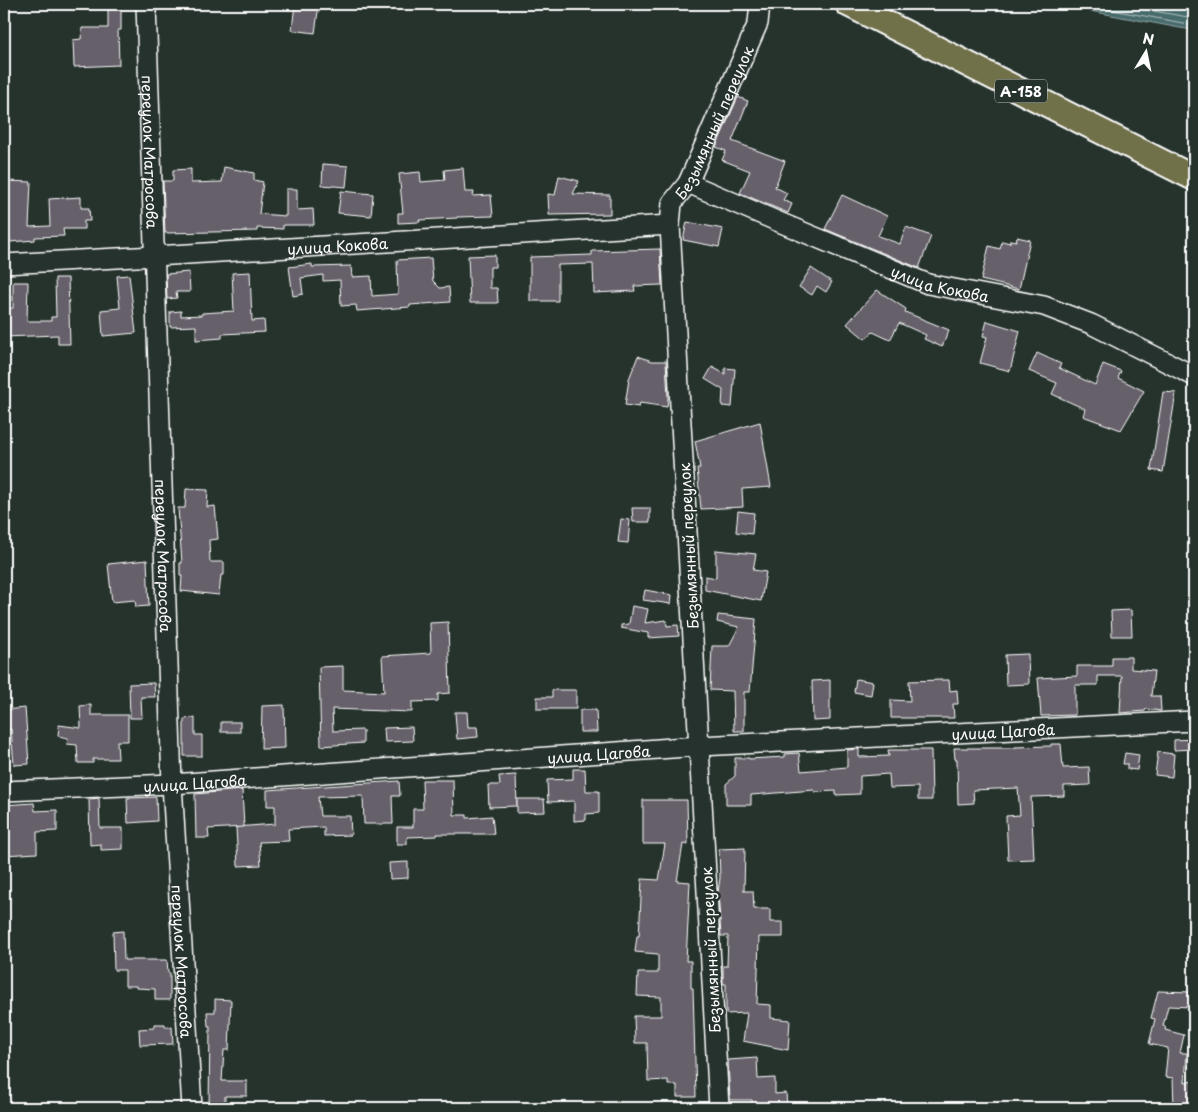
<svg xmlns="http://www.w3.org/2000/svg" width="1198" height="1112" viewBox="0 0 1198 1112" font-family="'Playpen Sans',sans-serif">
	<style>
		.water { fill: #466b6b; stroke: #90a6a6 }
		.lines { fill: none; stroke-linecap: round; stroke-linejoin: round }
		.shore { stroke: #b5c4c4; stroke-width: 1 }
		.building { fill: #66606a; stroke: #fff }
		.minor-casing { stroke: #fff; stroke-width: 22 }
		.major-casing { stroke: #fff; stroke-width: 28 }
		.minor { stroke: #26332d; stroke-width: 19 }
		.major { stroke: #6f704a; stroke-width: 24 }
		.labels { text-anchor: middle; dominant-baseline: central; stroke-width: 5; stroke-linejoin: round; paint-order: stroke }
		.shield { fill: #26332d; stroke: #bec2c0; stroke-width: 1 }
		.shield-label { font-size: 14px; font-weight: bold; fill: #fff }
		.street-label { font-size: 15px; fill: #fff; stroke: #26332d }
	</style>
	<rect width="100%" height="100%" fill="#26332d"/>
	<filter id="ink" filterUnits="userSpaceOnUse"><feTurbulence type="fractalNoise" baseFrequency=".02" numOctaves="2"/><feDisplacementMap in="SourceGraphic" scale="10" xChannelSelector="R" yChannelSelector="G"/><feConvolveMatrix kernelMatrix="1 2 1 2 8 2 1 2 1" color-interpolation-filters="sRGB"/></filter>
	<g filter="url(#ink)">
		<polygon class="water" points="1053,4 1194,4 1194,30 1180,28"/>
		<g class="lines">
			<g class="shore">
				<polyline points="1079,4 1194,25"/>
				<polyline points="1112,4 1194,18"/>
			</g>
		</g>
		<g class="building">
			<polygon points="108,4 121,4 121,30 118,30 119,65 74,67 73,40 81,39 82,28 108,28"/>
			<polygon points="295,4 319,4 315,33 292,30"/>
			<polygon points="738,97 748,101 732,141 785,161 775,187 787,193 783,200 792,204 788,213 740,193 750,171 722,160 726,151 716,147"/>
			<polygon points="323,164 348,166 346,187 322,185"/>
			<polygon points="224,167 254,173 254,180 263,182 259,214 286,216 286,189 297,189 297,210 313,209 314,225 283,225 283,229 257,228 257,231 165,233 163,181 173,181 173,170 191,169 191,183 222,182"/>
			<polygon points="463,168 465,192 474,192 473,196 491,195 493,216 457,217 457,218 419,220 420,222 398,223 398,213 403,213 399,174 420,172 421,182 445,180 444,170"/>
			<polygon points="559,176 579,181 573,194 610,195 610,214 549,215 548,194 555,195"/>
			<polygon points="7,181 31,182 29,227 50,226 49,199 81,197 81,208 89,208 90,221 84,221 84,229 63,229 64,236 35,237 35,240 10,242 10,239 4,239 4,214"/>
			<polygon points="341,191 373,194 371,216 338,213"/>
			<polygon points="842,195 887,216 878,236 900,244 906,227 931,236 919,268 825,229"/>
			<polygon points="687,222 723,229 719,247 683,240"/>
			<polygon points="1017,237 1030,240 1019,289 981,280 989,246 1000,249 1002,241 1010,243 1010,240 1016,241"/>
			<polygon points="660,249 662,285 634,286 635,291 594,293 593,264 558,265 558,301 530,301 530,257 592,255 592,251"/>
			<polygon points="495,255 495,267 490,267 490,288 497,288 498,303 470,303 468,256"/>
			<polygon points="431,258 433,281 440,288 449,287 450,302 410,305 410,307 357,311 356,305 341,306 340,280 323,281 323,275 301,278 303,294 293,296 289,267 312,264 312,267 351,266 352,277 371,276 372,296 398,294 397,260"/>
			<polygon points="811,268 832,282 826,292 817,286 812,295 799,287"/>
			<polygon points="189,272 190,292 176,292 177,298 167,299 166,274"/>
			<polygon points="250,272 252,321 264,320 265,332 222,334 222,338 196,340 196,326 170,327 170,312 181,311 181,316 202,315 202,313 234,311 232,273"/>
			<polygon points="129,275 136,333 103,336 101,310 120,308 117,276"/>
			<polygon points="55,278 68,278 70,344 58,344 58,335 4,337 4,309 13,308 13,282 28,282 27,321 51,321 51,317 56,317"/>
			<polygon points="877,290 906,309 905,312 949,330 942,347 924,339 926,335 899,323 890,340 873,332 865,339 847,324"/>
			<polygon points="987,321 1020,331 1010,371 980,363 987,337 983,336"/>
			<polygon points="1037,353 1061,364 1059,368 1095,385 1103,364 1121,371 1118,378 1144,391 1121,430 1083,416 1085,409 1052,394 1057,383 1029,371"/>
			<polygon points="638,356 652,361 666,361 668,398 667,407 640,403 639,407 625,405 629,379"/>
			<polygon points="712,367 725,374 725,368 735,369 732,407 722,406 723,390 705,379"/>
			<polygon points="1163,392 1176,393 1163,472 1151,470"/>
			<polygon points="760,422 771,487 742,489 743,507 701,509 697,468 700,468 695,441"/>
			<polygon points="186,489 208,490 207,507 215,506 218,539 209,540 210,562 224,562 224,575 221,575 219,595 181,591 182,576 180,576 180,563 182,563 178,508 185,508"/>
			<polygon points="632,508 650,508 650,522 633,522"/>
			<polygon points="738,511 754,513 752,534 736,532"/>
			<polygon points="621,519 630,520 628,543 618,542"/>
			<polygon points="716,550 756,554 753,570 766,572 761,601 705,590 705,576 716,578"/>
			<polygon points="147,560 149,606 136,607 135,600 112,602 108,564"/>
			<polygon points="645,590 672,595 671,604 643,600"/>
			<polygon points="632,606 648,609 645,623 666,620 667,626 678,625 679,636 648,638 648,633 621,628 621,625 629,624"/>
			<polygon points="1131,610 1132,636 1112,636 1111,611"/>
			<polygon points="718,615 756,619 750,692 744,692 744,731 734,731 733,691 710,690 712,646 729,646 739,627 717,622"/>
			<polygon points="448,622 450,693 438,694 438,701 412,702 412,712 332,709 333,731 363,730 363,743 321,746 319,667 343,666 343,690 384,692 382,656 431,653 430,623"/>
			<polygon points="1028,654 1029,684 1006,685 1005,655"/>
			<polygon points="1112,657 1131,657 1131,669 1154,671 1151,696 1160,696 1161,711 1146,709 1145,711 1120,713 1122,676 1098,676 1098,685 1075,685 1075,715 1041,716 1038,678 1077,676 1077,666 1112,666"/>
			<polygon points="856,679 873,682 871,695 854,692"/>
			<polygon points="830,680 830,720 813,721 812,681"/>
			<polygon points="942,680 949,680 950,691 957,690 958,704 953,704 954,718 891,718 891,700 910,701 909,681"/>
			<polygon points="154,683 155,697 141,697 142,718 130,718 129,684"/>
			<polygon points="552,690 576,690 576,709 537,709 537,697 552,697"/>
			<polygon points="91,705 91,715 128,715 128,741 117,741 118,759 93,759 93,763 78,763 77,745 67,744 68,738 58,736 59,725 81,728 80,706"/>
			<polygon points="284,705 285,748 261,749 262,706"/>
			<polygon points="25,708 29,764 14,765 11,729 4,729 4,710"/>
			<polygon points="580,710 596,710 597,732 580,732"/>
			<polygon points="455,712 467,712 468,727 477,727 478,737 457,739"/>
			<polygon points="195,718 195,735 202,735 202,756 184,756 184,719"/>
			<rect x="221" y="722" width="19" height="10"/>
			<polygon points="412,727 413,741 385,742 384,728"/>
			<polygon points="1194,739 1194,749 1174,750 1174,740"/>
			<polygon points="1051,744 1061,744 1063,768 1089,767 1090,785 1064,786 1064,796 1031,797 1034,859 1008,860 1006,816 1020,815 1018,788 973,790 974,803 958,804 957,759 955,759 954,748 1015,748 1015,747 1051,746"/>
			<polygon points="859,749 859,757 889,756 888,750 931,750 932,800 918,800 918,787 890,788 889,774 860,776 860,794 836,795 836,791 815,792 814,790 751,795 751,805 726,805 726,784 735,776 735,758 749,758 749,759 785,757 785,754 799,753 801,771 847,767 847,750"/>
			<polygon points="1158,752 1174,754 1172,777 1155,775"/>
			<polygon points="1125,753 1139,755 1137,770 1127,769 1127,764 1123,764"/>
			<polygon points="573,769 585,769 586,791 599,791 599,813 586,814 586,820 574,821 574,801 548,802 547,780 573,779"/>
			<polygon points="516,775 517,806 489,807 488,785 500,785 499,776"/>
			<polygon points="422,780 453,780 454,815 467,815 467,818 492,816 494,834 437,834 437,836 407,837 407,844 397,844 397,827 413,827 413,809 423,809"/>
			<polygon points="399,781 400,796 392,796 393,824 364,824 363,796 318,797 320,816 350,816 351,835 324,836 324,827 288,829 289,841 259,842 261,865 238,866 236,827 275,824 275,806 267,806 267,790"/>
			<polygon points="242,790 244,827 208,829 209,838 196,838 195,794"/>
			<polygon points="156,797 157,821 128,823 127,798"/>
			<polygon points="99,798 100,828 123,828 123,849 101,850 101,844 90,845 89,799"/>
			<polygon points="517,799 544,799 545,812 517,813"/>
			<polygon points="643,800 687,800 688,845 683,844 677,881 690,882 686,961 691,961 691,988 693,988 696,1097 677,1097 677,1085 668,1085 668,1080 648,1081 647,1043 635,1043 634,1016 661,1016 661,997 637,996 638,973 658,973 658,954 635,952 637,936 639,936 642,879 659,880 665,844 643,844"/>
			<polygon points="34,803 35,811 57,810 57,831 37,832 37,853 4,855 4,805"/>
			<polygon points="745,848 744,891 753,891 754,909 770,909 770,922 783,922 783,937 759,937 757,1004 771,1005 771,1018 790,1020 788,1050 743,1041 747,1013 726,1014 726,984 723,984 723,966 727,966 728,936 721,936 718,892 720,878 719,849"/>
			<polygon points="408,862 408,878 390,879 389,863"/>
			<polygon points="123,931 124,960 167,960 168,973 170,973 170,1000 155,1000 155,989 136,988 136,986 125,986 125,970 114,970 113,932"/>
			<polygon points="1158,991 1192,992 1191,1007 1168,1006 1163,1026 1166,1027 1165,1030 1184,1035 1180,1053 1187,1053 1185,1082 1194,1081 1194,1108 1174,1108 1173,1078 1165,1077 1168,1048 1149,1044 1155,1019 1151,1018"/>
			<polygon points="215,999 231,1000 229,1050 224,1050 222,1081 247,1081 247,1096 225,1096 225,1108 209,1108 210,1026 208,1026 207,1012 215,1012"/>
			<polygon points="154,1024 165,1024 165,1027 172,1027 173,1044 140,1045 139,1029 154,1028"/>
			<polygon points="757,1058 758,1079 775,1078 775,1094 786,1093 787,1108 761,1108 761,1106 752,1106 752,1100 730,1100 728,1060"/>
		</g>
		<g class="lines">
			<defs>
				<g id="minor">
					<path id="s1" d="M146,4L172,784L192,1108"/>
					<path id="s2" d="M688,183L779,222L928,284L1044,306L1091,324L1194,376"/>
					<path id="s3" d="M4,264L155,256L670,225"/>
					<path id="s4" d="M4,791L172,784L700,746L1194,721"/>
					<path id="s5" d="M719,1108L670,225L672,203L688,183L758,23L760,4"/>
				</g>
				<polyline id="major" points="848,4 1194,178"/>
			</defs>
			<use href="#minor" class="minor-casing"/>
			<use href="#major" class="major-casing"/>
			<use href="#minor" class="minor"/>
			<use href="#major" class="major"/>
		</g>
	</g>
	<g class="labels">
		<rect class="shield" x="995" y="79.5" width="52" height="23" rx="4"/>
		<g class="shield-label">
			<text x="1021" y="91">А-158</text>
		</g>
		<g class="street-label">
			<text stroke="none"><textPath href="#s5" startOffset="998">Безымянный переулок</textPath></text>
			<text stroke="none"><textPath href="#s1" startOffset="148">переулок Матросова</textPath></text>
			<text stroke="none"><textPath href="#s3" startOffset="334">улица Кокова</textPath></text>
			<text stroke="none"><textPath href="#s2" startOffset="272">улица Кокова</textPath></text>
			<text transform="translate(688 546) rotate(-93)">Безымянный переулок</text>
			<text stroke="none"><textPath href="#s1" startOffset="552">переулок Матросова</textPath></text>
			<text stroke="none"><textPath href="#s4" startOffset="1001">улица Цагова</textPath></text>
			<text stroke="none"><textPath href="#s4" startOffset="596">улица Цагова</textPath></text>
			<text stroke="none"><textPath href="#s4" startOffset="191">улица Цагова</textPath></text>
			<text transform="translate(710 950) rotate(-93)">Безымянный переулок</text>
			<text stroke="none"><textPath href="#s1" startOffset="958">переулок Матросова</textPath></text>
		</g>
	</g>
	<rect width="1198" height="1112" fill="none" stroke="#26332d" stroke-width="20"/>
	<rect x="10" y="10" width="1178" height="1092" fill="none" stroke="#fff" stroke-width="2" filter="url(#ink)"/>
	<g transform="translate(1146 52) rotate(10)" stroke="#26332d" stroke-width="4" paint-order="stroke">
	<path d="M0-4L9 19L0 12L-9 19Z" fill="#ffffff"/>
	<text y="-8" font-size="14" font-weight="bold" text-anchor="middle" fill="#ffffff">N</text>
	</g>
</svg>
